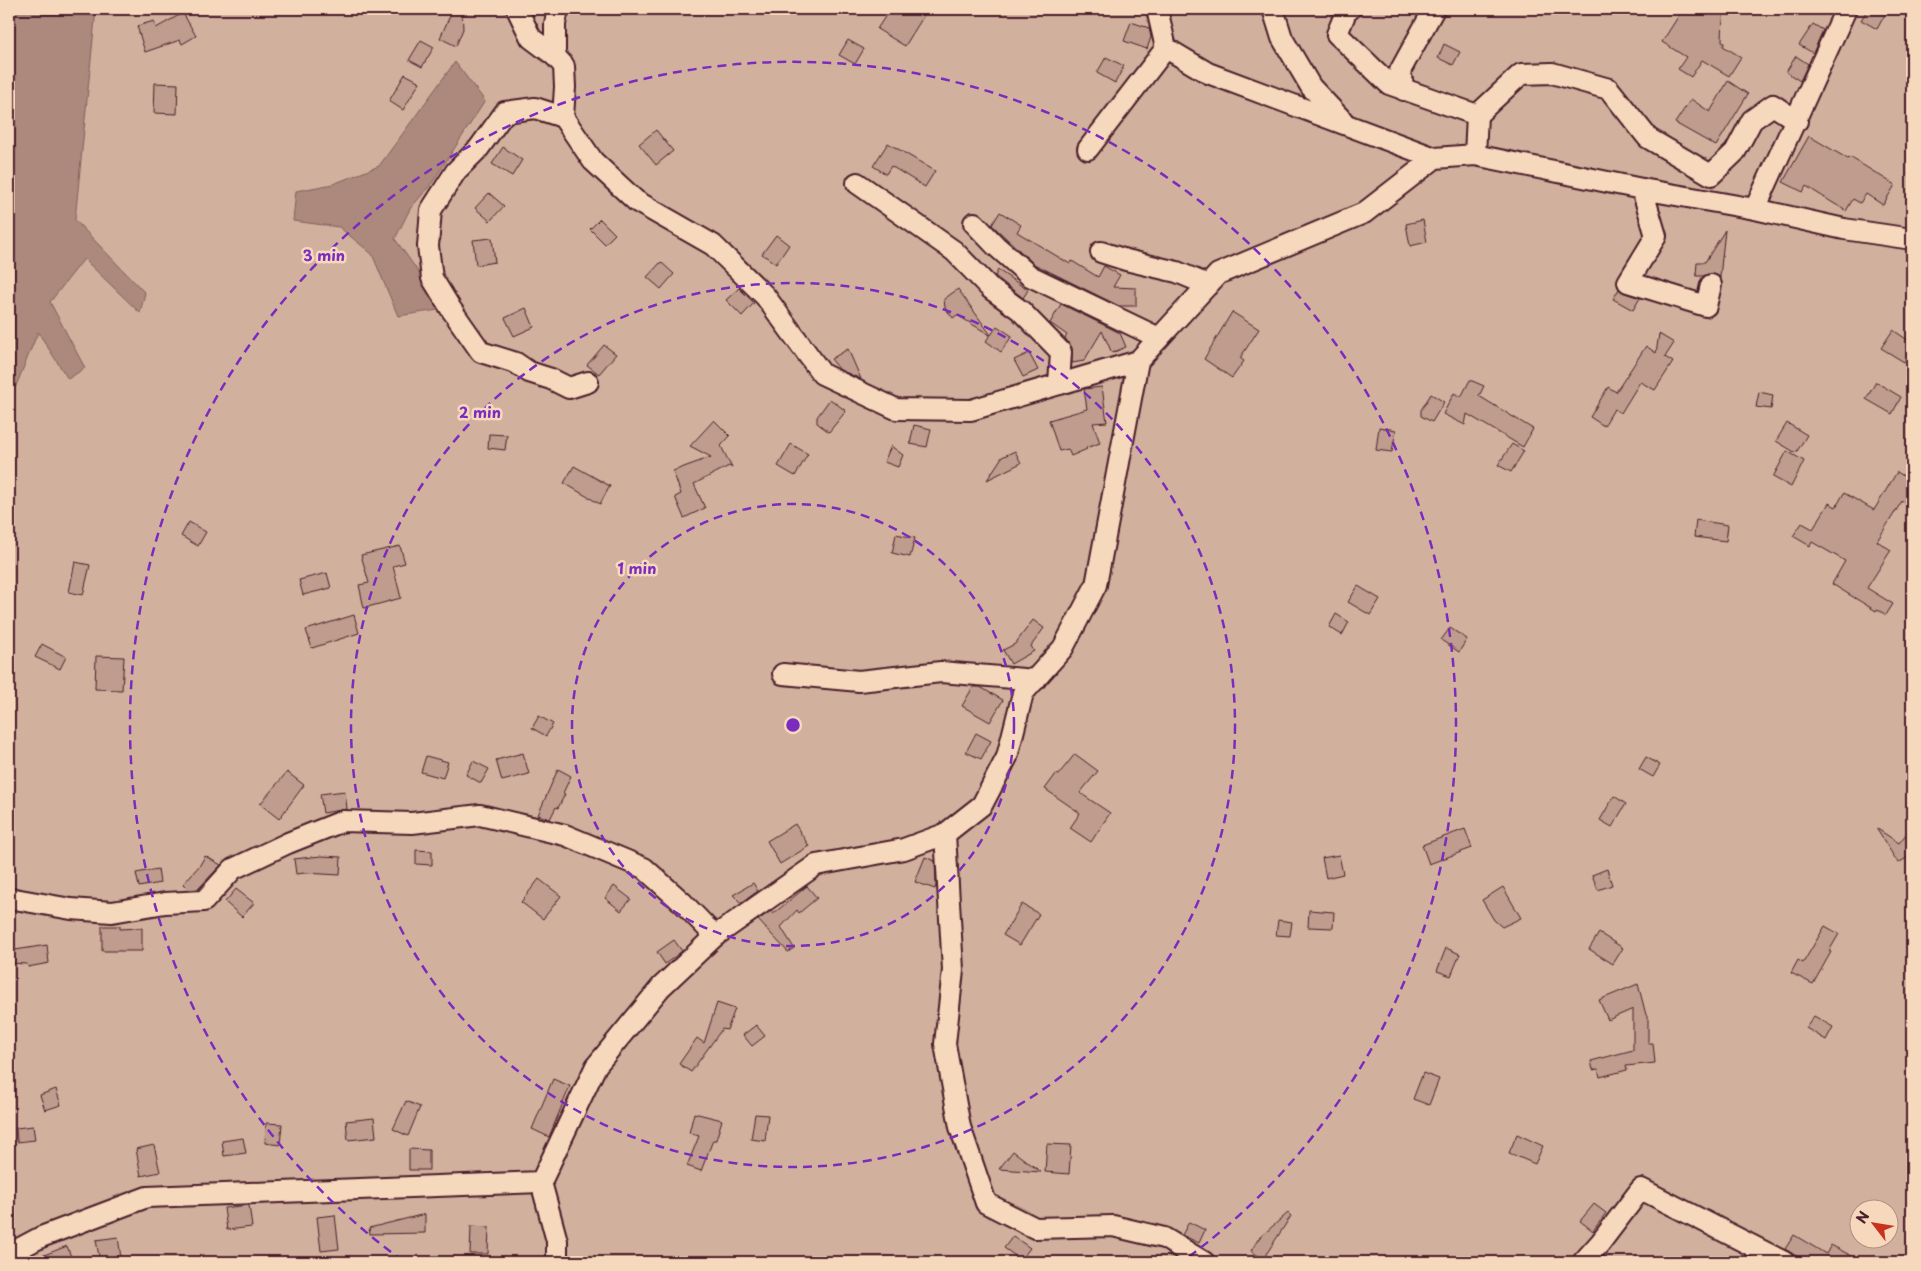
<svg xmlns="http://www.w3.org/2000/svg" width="1921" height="1271" viewBox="0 0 1921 1271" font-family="'Playpen Sans',sans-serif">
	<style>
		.green { fill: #d1b09d; stroke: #8e6864; fill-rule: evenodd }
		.water { fill: #ac887d; stroke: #855e5c }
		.building { fill: #bf9c8d; stroke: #4a1f2b }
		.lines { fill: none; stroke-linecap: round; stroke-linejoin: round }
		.street-casing { stroke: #4a1f2b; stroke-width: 24 }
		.street { stroke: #f6d8bc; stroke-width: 20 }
		.ring { fill: none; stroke: #7b2cbf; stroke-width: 2.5; stroke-dasharray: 9 6 }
		.centre { fill: #7b2cbf; stroke: #f6d8bc; stroke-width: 2.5 }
		.ring-label { font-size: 15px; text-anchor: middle; font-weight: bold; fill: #7b2cbf; stroke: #f6d8bc; stroke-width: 5; stroke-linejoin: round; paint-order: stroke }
	</style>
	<rect width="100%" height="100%" fill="#eccdb3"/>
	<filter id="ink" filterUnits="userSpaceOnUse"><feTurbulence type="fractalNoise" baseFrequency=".02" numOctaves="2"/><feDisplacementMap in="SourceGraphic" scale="10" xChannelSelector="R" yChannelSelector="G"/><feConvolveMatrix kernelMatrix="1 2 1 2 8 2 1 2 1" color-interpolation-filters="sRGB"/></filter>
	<g filter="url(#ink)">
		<path class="green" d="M9,9H1912V1262H9ZM1858,1208H1888V1238H1858Z"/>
		<g class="water">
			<polygon points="9,9 96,9 75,220 145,293 140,313 84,259 50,302 85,368 68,379 38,332 9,403"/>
			<polygon points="455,62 485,101 432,183 410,209 395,239 445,309 398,316 372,254 339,227 293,221 296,191 333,184 379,166"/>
		</g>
		<g class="building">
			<polygon points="453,9 462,9 463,29 456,46 440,38"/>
			<polygon points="890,9 928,9 905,46 877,29"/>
			<polygon points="1683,9 1703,9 1711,14 1723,14 1722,41 1725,43 1723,46 1741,57 1729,76 1702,60 1691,77 1678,69 1686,57 1662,42"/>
			<polygon points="1868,9 1888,9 1877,29 1861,20"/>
			<polygon points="183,13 196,36 182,44 180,40 145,52 137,26 154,21 156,28"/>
			<polygon points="1131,22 1149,28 1151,37 1147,49 1124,41"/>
			<polygon points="1813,24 1823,30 1813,53 1799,45"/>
			<polygon points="421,40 434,47 422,67 409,60"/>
			<polygon points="848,40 864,49 855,64 839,55"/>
			<polygon points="1444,44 1460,52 1453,65 1438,58"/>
			<polygon points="1796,56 1808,64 1800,81 1786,72"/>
			<polygon points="1106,57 1124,66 1115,83 1097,73"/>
			<polygon points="405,74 420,82 403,110 389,101"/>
			<polygon points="1728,81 1748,94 1716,146 1675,123 1691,99 1710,112"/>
			<polygon points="155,83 178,84 177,114 154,113"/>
			<polygon points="656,130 673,151 656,165 639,144"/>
			<polygon points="1809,136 1848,159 1850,157 1895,185 1883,205 1866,194 1860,203 1853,199 1846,211 1806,186 1803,192 1783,182"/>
			<polygon points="888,143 935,171 925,187 891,166 886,174 873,166"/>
			<polygon points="503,147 522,160 512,176 492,164"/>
			<polygon points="489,193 504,206 490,221 475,208"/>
			<polygon points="1000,212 1021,225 1017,232 1070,264 1072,261 1098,277 1104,266 1120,275 1113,287 1136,288 1136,306 1119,306 1034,264 992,225"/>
			<polygon points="600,219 615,234 605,244 590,229"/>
			<polygon points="1423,220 1427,242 1410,246 1406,224"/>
			<polygon points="1725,230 1720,277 1713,273 1703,276 1696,276 1697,262 1705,262"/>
			<polygon points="776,235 789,245 776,264 762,254"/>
			<polygon points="492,238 495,262 476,265 473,240"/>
			<polygon points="661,262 674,274 661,289 647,277"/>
			<polygon points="998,270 1028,290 1023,298 995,276"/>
			<polygon points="739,288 754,303 742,316 726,300"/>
			<polygon points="958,289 991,335 997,326 1012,336 1001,352 986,341 990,335 957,315 953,318 945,308 944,299"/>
			<polygon points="1619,289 1625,293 1640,298 1633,310 1613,299"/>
			<polygon points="1061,304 1120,333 1126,347 1112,353 1102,331 1084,361 1072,363 1072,348 1065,338 1067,335 1050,323"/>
			<polygon points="526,308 534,327 514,336 505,318"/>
			<polygon points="1232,312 1259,329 1240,358 1244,361 1232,378 1204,359"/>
			<polygon points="1893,330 1912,343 1912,349 1904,362 1881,348"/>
			<polygon points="1659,334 1674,343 1665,357 1673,362 1655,390 1640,382 1621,413 1614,409 1604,426 1590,417 1608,387 1616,392 1646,346 1656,353"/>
			<polygon points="604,345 616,354 599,374 587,365"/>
			<polygon points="848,349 861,379 840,370 831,359"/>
			<polygon points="1029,353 1038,370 1023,377 1014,360"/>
			<polygon points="1470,380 1484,386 1479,396 1533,429 1523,447 1467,414 1465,425 1443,414 1454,393 1461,397"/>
			<polygon points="1876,382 1901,397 1892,414 1866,399"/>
			<polygon points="1102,387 1107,422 1093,423 1100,443 1086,448 1087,449 1071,456 1068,449 1059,451 1049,420 1087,409 1084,389"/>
			<polygon points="1759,392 1773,395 1771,409 1756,407"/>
			<polygon points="1431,394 1444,402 1432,422 1421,416 1421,410"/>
			<polygon points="830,399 846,411 829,432 817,423 817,417"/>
			<polygon points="714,420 730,436 721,446 732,468 729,466 694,484 705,508 684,518 675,497 681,494 673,471 711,457 690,446"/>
			<polygon points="1787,423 1807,435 1796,453 1776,441"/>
			<polygon points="914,425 931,429 927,447 910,444"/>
			<polygon points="1379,427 1396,430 1392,452 1376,450"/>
			<polygon points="489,434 507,435 505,450 488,448"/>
			<polygon points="791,444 808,454 795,476 778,466"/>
			<polygon points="1512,444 1524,451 1511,472 1498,465"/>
			<polygon points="891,446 903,455 898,467 884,462"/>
			<polygon points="1015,451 1021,463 987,480 1002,457"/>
			<polygon points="1787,451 1804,461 1791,487 1773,477"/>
			<polygon points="574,466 610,486 600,504 564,483"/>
			<polygon points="1897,472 1912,481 1912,495 1907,504 1902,501 1877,541 1891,550 1867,588 1893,604 1886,615 1877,609 1876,611 1832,584 1845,561 1812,542 1810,546 1793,536 1802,523 1813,529 1829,503 1836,507 1844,493 1874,510"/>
			<polygon points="1696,520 1728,525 1726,541 1694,537"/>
			<polygon points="189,522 206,532 198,546 181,536"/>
			<polygon points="896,534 915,538 910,557 892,553"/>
			<polygon points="400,546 405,563 393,566 401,598 364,608 359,585 369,583 361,555"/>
			<polygon points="75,562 90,565 83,595 69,592"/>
			<polygon points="327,573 331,588 303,595 299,580"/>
			<polygon points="1358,586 1380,599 1370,615 1348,602"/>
			<polygon points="1336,614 1349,622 1342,635 1329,627"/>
			<polygon points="354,615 359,633 312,648 306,630"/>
			<polygon points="1033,620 1044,628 1031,646 1034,651 1011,664 1003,650 1015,644"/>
			<polygon points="1450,628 1467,639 1459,652 1441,640"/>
			<polygon points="42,644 66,657 60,669 35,657"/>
			<polygon points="96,656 124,657 122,690 95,689"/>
			<polygon points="973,687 980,687 1003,700 990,722 962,706"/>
			<polygon points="539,716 553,724 546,736 532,728"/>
			<polygon points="976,733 991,741 981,759 966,752"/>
			<polygon points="523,753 529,774 502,781 496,760"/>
			<polygon points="1075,754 1098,771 1080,793 1110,813 1091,842 1070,828 1080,813 1045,789 1056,774 1058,775"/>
			<polygon points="426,756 448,762 443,778 421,772"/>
			<polygon points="1646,757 1660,765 1653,777 1639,769"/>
			<polygon points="473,761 489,769 481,783 466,775"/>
			<polygon points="558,769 571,776 563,793 565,794 558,808 556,807 550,819 538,815"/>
			<polygon points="287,772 304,785 279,819 260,804"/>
			<polygon points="345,791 347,809 323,813 320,794"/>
			<polygon points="1614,796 1626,804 1612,827 1600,820"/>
			<polygon points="795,824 809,846 780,864 767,841"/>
			<polygon points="1912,827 1912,855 1898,863 1876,828 1899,843"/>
			<polygon points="1465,829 1472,848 1429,864 1422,845"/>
			<polygon points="416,850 432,851 432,865 416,864"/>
			<polygon points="1339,855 1343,874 1326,878 1322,858"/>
			<polygon points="205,856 221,865 198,889 189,890 183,884 200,865"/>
			<polygon points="321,856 341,857 340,875 305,873 296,874 294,859"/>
			<polygon points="925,857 935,861 936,885 935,889 915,882"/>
			<polygon points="158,869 160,883 139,887 136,873"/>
			<polygon points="1607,869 1612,885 1598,890 1592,875"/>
			<polygon points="539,879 561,896 543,919 521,902"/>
			<polygon points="753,883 758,891 741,903 733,895"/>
			<polygon points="614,886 631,899 621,911 605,898"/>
			<polygon points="807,886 817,898 799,913 797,910 781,927 794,948 788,952 758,920 771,911 773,914"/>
			<polygon points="1503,887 1521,918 1502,927 1494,920 1482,900"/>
			<polygon points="236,889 254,903 242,917 225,902"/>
			<polygon points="1022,904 1039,914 1020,945 1003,935"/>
			<polygon points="1309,910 1334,912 1333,928 1308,927"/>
			<polygon points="1278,920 1292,922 1290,936 1276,935"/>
			<polygon points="102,926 120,926 120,929 142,928 142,951 102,951"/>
			<polygon points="1825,926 1839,934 1829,951 1831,952 1813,984 1791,973 1798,960 1803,963"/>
			<polygon points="1599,933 1623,948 1613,964 1589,949"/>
			<polygon points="674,940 682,951 665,964 657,952"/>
			<polygon points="47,945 49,963 28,967 27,964 9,963 9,951"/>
			<polygon points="1446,948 1460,954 1451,976 1437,971"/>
			<polygon points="1638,984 1646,1015 1648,1015 1648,1043 1653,1043 1655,1063 1626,1066 1627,1070 1600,1077 1598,1069 1593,1070 1591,1061 1633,1050 1633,1009 1608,1020 1599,1000"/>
			<polygon points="717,1003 735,1009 727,1030 722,1029 691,1072 679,1064 697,1038 704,1043"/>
			<polygon points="1814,1016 1833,1027 1826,1040 1806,1028"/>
			<polygon points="756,1025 765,1036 752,1046 743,1035"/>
			<polygon points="1423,1073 1439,1079 1429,1105 1413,1099"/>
			<polygon points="553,1079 570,1086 549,1137 532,1129"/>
			<polygon points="56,1089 61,1105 45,1110 40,1095"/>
			<polygon points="406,1101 420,1107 408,1136 393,1129"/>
			<polygon points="694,1113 722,1120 716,1140 713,1140 701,1171 687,1166 699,1136 689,1133"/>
			<polygon points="755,1114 768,1115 765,1141 751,1139"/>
			<polygon points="374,1118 376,1137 348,1140 346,1121"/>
			<polygon points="266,1123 282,1124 280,1145 265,1143"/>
			<polygon points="33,1126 35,1140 17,1142 16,1128"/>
			<polygon points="1517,1134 1543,1146 1535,1164 1509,1153"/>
			<polygon points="243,1138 246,1153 224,1156 222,1141"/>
			<polygon points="1047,1144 1071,1145 1069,1174 1045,1172"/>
			<polygon points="154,1145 160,1172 141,1176 136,1149"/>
			<polygon points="409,1149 429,1150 429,1170 409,1170"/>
			<polygon points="1013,1151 1041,1172 999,1169"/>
			<polygon points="1594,1204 1606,1213 1593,1231 1580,1221"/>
			<polygon points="249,1205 252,1227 227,1230 224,1208"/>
			<polygon points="1288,1213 1291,1216 1263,1259 1251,1251 1259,1238"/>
			<polygon points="425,1214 425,1233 370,1234 369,1228"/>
			<polygon points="335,1215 339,1249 321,1251 317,1217"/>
			<polygon points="1189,1222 1205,1230 1199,1243 1182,1235"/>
			<polygon points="471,1226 489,1227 488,1254 470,1254"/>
			<polygon points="1794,1235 1826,1254 1831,1245 1863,1262 1806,1262 1785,1249"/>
			<polygon points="1013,1236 1030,1248 1021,1260 1004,1248"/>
			<polygon points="118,1237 121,1258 100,1262 96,1240"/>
			<polygon points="67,1246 73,1262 29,1262 29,1261"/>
		</g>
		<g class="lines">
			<defs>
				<g id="street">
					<polyline points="517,9 531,38 555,56"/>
					<polyline points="558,9 555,24 555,56 564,66 565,87 563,117 593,161 636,201 713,245 765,296 822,374 896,409 971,410 1138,361"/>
					<polyline points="1157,9 1166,48 1208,73 1435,158"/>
					<polyline points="1273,9 1282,38 1311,87 1343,121"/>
					<polyline points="1350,9 1346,12 1337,34 1389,84 1477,115 1475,155"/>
					<polyline points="1404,90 1400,71 1434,9"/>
					<polyline points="1477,115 1521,74 1552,73 1609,89 1648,138 1711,175 1735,152 1752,120 1773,105 1797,121"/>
					<polyline points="563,117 535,108 505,112 479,148 456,171 431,210 428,246 432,278 451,309 481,352 516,363 529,372 551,379 569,388 588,382"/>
					<polyline points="1088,149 1166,48"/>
					<polyline points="857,183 954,251 991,289 1020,310 1061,352 1059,384"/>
					<polyline points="1642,189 1656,236 1628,282 1706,306 1711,285"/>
					<polyline points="1755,209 1846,9"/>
					<polyline points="974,223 996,246 1030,276 1159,338"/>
					<polyline points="1101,252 1126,260 1177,272 1208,285"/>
					<polyline points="783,674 859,681 941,672 1035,680"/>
					<polyline points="945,834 953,970 945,1044 960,1127 986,1203 1035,1228 1113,1226 1164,1238 1204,1262"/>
					<polyline points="9,898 71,909 112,912 165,903 204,901 233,869 288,843 343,821 412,823 480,815 565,835 644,868 683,903 715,936"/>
					<polyline points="541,1182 557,1241 557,1262"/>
					<polyline points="9,1254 41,1237 147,1197 541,1182 596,1066 661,987 715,936 816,865 904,849 945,834 982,805 1007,757 1023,693 1063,648 1096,585 1138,361 1218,274 1364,213 1435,158 1475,155 1642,189 1755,209 1844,229 1912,239"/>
					<polyline points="1583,1262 1600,1243 1641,1189 1784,1262"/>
				</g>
			</defs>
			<use href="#street" class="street-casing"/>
			<use href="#street" class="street"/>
		</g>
	</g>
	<g class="ring">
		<circle cx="793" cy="725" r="221"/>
		<circle cx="793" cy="725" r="442"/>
		<path d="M403 1261A663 663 0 1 1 1183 1261"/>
	</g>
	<circle cx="793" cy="725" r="8" class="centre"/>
	<g class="ring-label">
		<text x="324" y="261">3 min</text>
		<text x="480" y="418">2 min</text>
		<text x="637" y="574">1 min</text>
	</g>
	<rect width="1921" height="1271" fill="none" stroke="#f6d8bc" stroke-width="30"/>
	<rect x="15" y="15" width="1891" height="1241" fill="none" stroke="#4a1f2b" stroke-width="2" filter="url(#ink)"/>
	<g transform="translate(1874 1224) rotate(301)"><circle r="24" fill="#f6d8bc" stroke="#b18e82"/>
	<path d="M0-4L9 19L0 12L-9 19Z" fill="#c8321e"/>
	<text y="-8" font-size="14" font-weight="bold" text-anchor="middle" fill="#4a1f2b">N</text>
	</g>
</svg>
